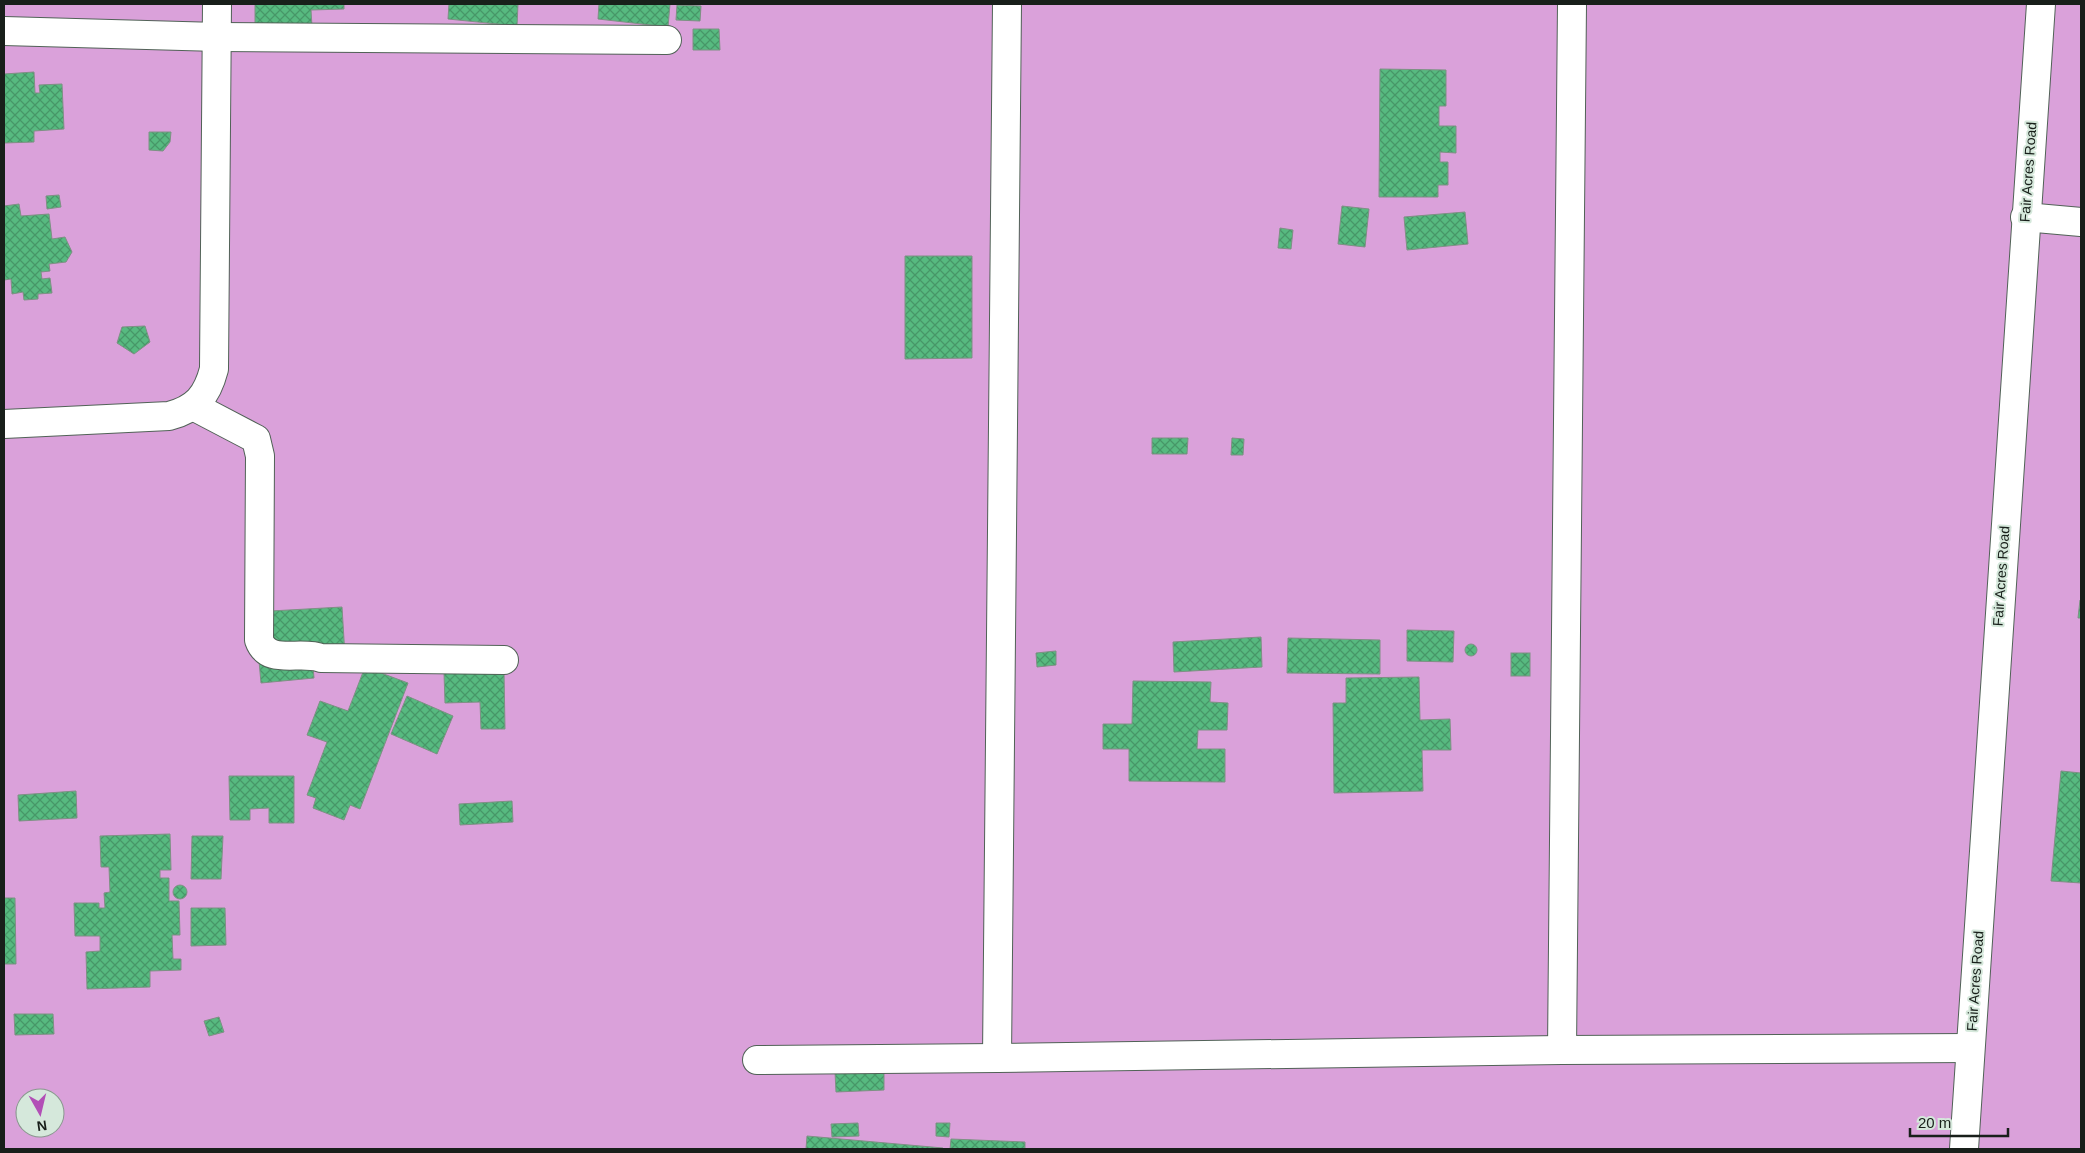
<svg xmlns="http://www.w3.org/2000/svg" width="2085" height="1153" viewBox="0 0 2085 1153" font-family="Helvetica,sans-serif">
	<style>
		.garden { fill: #daa1da; fill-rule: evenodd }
		.building { fill: url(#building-cross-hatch); stroke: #7e9084 }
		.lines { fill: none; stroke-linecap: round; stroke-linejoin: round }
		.minor-casing { stroke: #516257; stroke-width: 30 }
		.minor { stroke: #fff; stroke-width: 28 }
		.labels { text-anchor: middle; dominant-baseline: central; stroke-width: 4; stroke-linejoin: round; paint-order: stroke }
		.street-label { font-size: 14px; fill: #181f1a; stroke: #d5e8db }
	</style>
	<defs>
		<pattern id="building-cross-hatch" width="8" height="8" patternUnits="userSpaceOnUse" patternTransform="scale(1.25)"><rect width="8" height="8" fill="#57ba80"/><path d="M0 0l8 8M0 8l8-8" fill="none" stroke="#479768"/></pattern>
	</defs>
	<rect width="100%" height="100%" fill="#d5e8db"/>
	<path class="garden" d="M4,4H2081V1149H4ZM25,1098H55V1128H25Z"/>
	<g class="building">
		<polygon points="255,4 344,4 344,9 311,10 312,27 255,29"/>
		<polygon points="449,4 518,4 517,26 448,19"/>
		<polygon points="599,4 670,4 668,27 598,19"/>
		<polygon points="677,5 701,6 700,21 676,20"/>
		<polygon points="693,29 719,29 720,50 693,50"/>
		<polygon points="1380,69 1446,70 1446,106 1439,106 1439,126 1456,126 1456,153 1440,152 1440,162 1448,162 1448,185 1438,185 1438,197 1379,197"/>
		<polygon points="34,72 35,93 40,93 39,85 62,84 64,129 34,131 34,142 4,143 4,74"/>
		<polygon points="149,132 171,132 170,142 163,151 149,150"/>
		<polygon points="59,195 61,207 47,209 46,196"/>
		<polygon points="19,204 21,216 49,214 52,239 65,237 72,252 66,262 49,264 50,271 41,272 42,279 50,278 52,293 38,294 38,299 24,300 23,292 12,294 11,279 4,280 4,206"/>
		<polygon points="1342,206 1369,209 1365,247 1338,244"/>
		<polygon points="1465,212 1468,244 1407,250 1404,217"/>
		<polygon points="1280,228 1293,230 1291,249 1278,248"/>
		<polygon points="905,256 972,256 972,358 905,359"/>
		<polygon points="145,326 150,342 134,354 117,343 122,327"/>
		<polygon points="1152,438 1188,438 1187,454 1152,454"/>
		<polygon points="1232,438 1244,439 1243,455 1231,455"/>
		<polygon points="2080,600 2081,600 2081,618 2078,618"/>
		<polygon points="342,607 345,656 320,657 319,642 273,645 271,611"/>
		<polygon points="1407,630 1454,631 1453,662 1407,661"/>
		<polygon points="1261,637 1262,667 1174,672 1173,642"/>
		<polygon points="1288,638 1380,640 1380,674 1287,673"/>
		<circle cx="1471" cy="650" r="6"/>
		<polygon points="1056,651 1056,665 1037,667 1036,653"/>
		<rect x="1511" y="653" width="19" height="23"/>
		<polygon points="312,656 314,678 261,683 259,661"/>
		<polygon points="365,667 408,683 360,809 350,805 344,820 313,808 316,798 307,795 327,742 307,735 320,701 348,711"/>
		<polygon points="504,672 505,729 481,729 480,702 445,703 444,673"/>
		<polygon points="1419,677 1420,720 1450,719 1451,750 1422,750 1423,791 1334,793 1333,703 1346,703 1346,678"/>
		<polygon points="1133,681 1211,682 1210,702 1228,703 1227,730 1198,730 1197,749 1225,749 1225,782 1129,781 1129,749 1103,749 1103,724 1132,724"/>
		<polygon points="407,696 453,716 437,754 391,734"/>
		<polygon points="2061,771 2081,773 2081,883 2051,881"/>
		<polygon points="229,776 294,776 294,823 269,823 269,808 250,809 250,820 230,820"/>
		<polygon points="76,791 77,818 19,821 18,795"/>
		<polygon points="512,801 513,822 460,825 459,804"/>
		<polygon points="170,834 171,870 160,870 160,878 169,878 169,901 179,901 180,935 172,935 173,959 181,959 181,970 150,971 150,987 87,989 86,952 100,951 100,936 75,936 74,903 99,903 99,908 105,908 104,893 110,892 109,867 101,867 100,836"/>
		<polygon points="192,836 223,836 221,879 191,879"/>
		<circle cx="180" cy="892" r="7"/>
		<polygon points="4,898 15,898 16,964 4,964"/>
		<polygon points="191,908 225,908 226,945 191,946"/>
		<polygon points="14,1014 53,1014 54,1034 15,1035"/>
		<polygon points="219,1017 224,1032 209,1036 204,1021"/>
		<polygon points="884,1070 884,1090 836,1092 835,1072"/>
		<polygon points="858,1123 859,1136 832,1137 831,1124"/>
		<polygon points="936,1123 950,1123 949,1137 936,1136"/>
		<polygon points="807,1136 943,1148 943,1149 806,1149"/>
		<polygon points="951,1139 1025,1142 1025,1149 950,1149"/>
	</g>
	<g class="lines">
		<defs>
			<g id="minor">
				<polyline points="1007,4 997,1058 1562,1050 1970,1048"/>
				<polyline points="4,31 218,37 667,40"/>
				<polyline points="2025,217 2081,222"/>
				<path d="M193,406L256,439L260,456L259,640C268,666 300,650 321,658L504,660"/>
				<path d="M4,424L169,416C196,409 207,396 214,369L217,4"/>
				<polyline points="1562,1050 1572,4"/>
				<polyline points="757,1060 997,1058"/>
				<polyline points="1964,1149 2041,4"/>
			</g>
		</defs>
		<use href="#minor" class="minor-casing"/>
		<use href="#minor" class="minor"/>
	</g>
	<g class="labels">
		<g class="street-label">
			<text transform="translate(2028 172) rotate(-86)">Fair Acres Road</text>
			<text transform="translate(2001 576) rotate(-86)">Fair Acres Road</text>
			<text transform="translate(1975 981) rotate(-86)">Fair Acres Road</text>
		</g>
	</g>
	<rect width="2085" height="1153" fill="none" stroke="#181f1a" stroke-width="10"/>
	<g transform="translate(40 1113) rotate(172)"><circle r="24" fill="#d5e8db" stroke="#89988e"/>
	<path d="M0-4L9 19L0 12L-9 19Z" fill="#b24fb6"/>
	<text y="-8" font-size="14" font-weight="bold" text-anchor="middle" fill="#181f1a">N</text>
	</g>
	<path d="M1910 1128v8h98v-8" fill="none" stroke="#181f1a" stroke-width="2.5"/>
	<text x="1918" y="1128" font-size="15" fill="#181f1a" stroke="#d5e8db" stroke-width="4" paint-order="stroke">20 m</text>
</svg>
